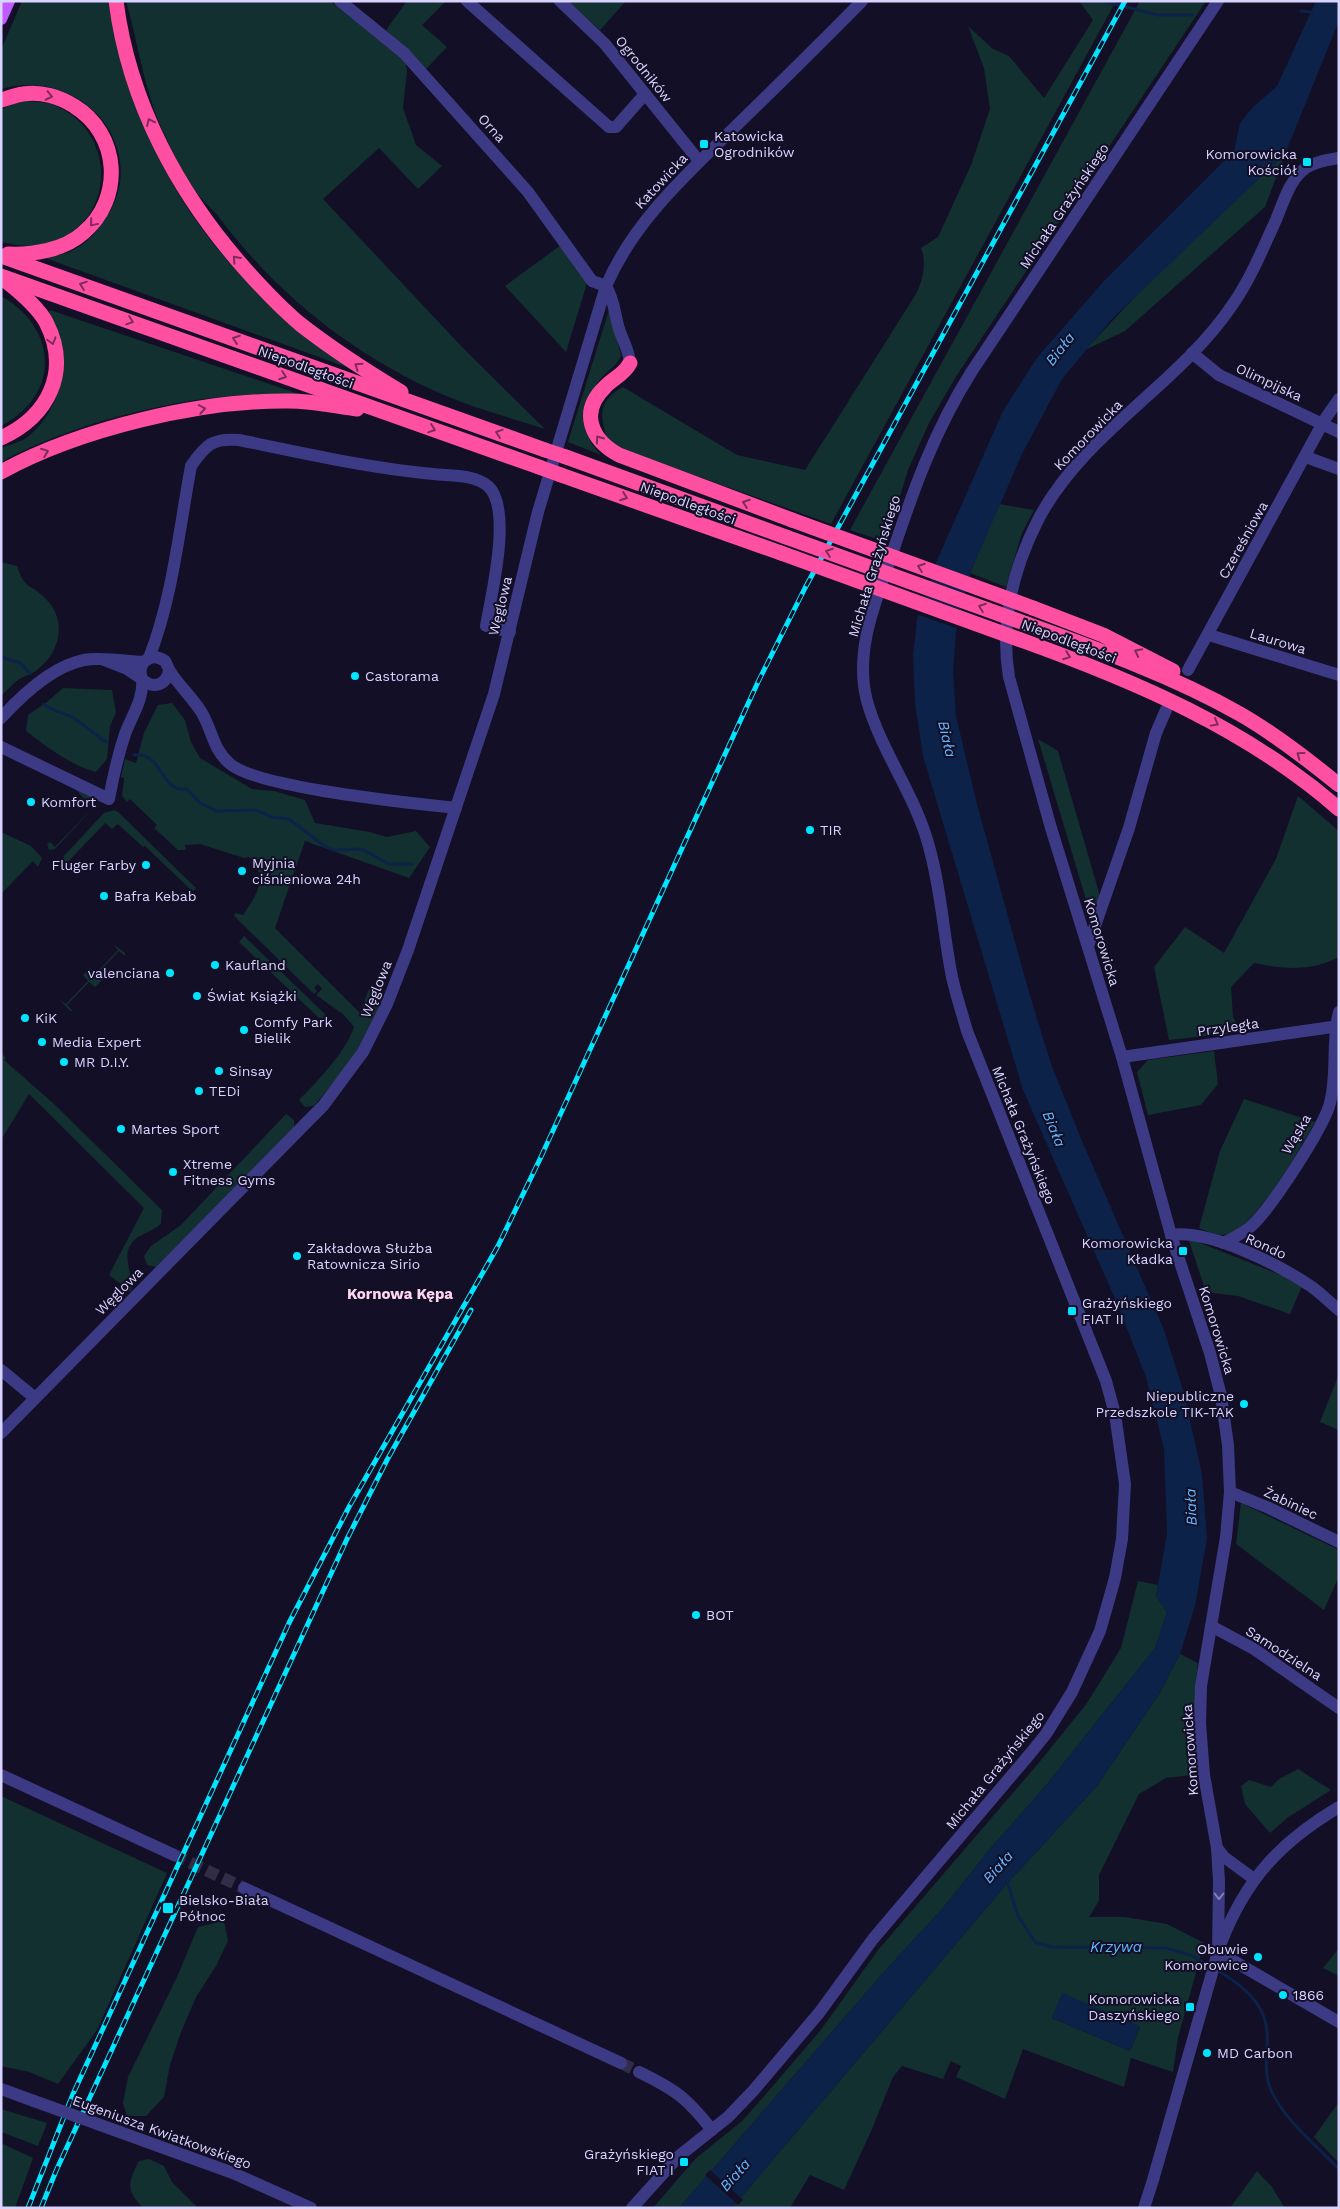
<svg xmlns="http://www.w3.org/2000/svg" width="1340" height="2209" viewBox="0 0 1340 2209" font-family="'Work Sans',sans-serif">
	<style>
		.green { fill: #12302f; fill-rule: evenodd }
		.water { fill: #0c2248 }
		.pier { fill: #130f26 }
		.lines { fill: none; stroke-linecap: round; stroke-linejoin: round }
		.stream { stroke: #0c2248; stroke-width: 3 }
		.minor-tunnel { stroke: #312d47; stroke-width: 12; stroke-dasharray: 12 6; stroke-linecap: butt }
		.minor { stroke: #3d3a85; stroke-width: 12 }
		.major { stroke: #c25bff; stroke-width: 12 }
		.highway { stroke: #ff4fa3; stroke-width: 15 }
		.rail-casing { stroke: #00e5ff; stroke-width: 5 }
		.rail { stroke: #130f26; stroke-width: 3; stroke-dasharray: 9; stroke-linecap: butt }
		.minor-bridge { stroke: #3d3a85; stroke-width: 12 }
		.highway-bridge { stroke: #ff4fa3; stroke-width: 15 }
		.oneway { stroke: #7d2c5e }
		.oneway2 { stroke: #837fbc }
		.poi-dot { fill: #00e5ff; stroke: #130f26; stroke-width: 2 }
		.labels { text-anchor: middle; dominant-baseline: central; stroke-width: 4; stroke-linejoin: round; paint-order: stroke }
		.street-label { font-size: 14px; fill: #d9d4ff; stroke: #130f26 }
		.poi-label { font-size: 14px; fill: #d9d4ff; stroke: #130f26; text-anchor: start }
		.water-label { font-size: 15px; font-style: italic; fill: #62b6ff; stroke: #130f26 }
		.neighbourhood-label { font-size: 15px; font-weight: bold; fill: #ffd6f0; stroke: #130f26 }
	</style>
	<rect width="100%" height="100%" fill="#130f26"/>
	<g class="green">
		<path d="M22,1H108C126,107 173,209 250,284C281,315 318,341 352,369L45,258C53,256 63,255 71,251C85,245 96,233 104,221C155,149 81,66 1,89V50Z"/>
		<path d="M126,1H330L405,60L407,71L403,108L416,145L442,166L418,189L379,148L323,199L463,348L545,429C512,418 476,409 444,395C355,356 280,297 221,220C214,210 203,202 196,192C183,173 171,149 162,129C144,89 138,43 126,1Z"/>
		<polygon points="407,1 446,1 422,25 447,47 426,69 386,30"/>
		<polygon points="568,1 626,1 600,30"/>
		<path d="M1079,1H1116L831,524L624,450L607,438C599,414 599,400 623,387L737,455L805,470L916,294C923,281 927,262 921,248L938,237L971,165L990,109L984,68L968,26L993,49L1009,56L1044,98L1093,20Z"/>
		<polygon points="1140,1 1206,1 957,375 929,423 908,470 886,542 850,530"/>
		<path d="M28,101C36,102 47,102 54,105C123,134 115,233 39,245C26,247 14,245 1,242V110L9,105Z"/>
		<polygon points="1285,154 1265,207 1125,331 1085,350 1148,283"/>
		<polygon points="561,245 587,283 566,352 505,286"/>
		<path d="M1,296C58,328 61,395 1,426Z"/>
		<path d="M50,310L302,395C210,388 82,418 1,462V448C8,445 17,443 23,440C62,414 76,352 49,313Z"/>
		<path d="M609,310L621,355C617,368 605,371 598,382C588,397 583,426 591,442C593,447 598,451 601,455L568,442Z"/>
		<polygon points="999,504 1034,510 1022,533 1006,587 970,573"/>
		<path d="M1,562L17,566C25,591 31,583 46,599C67,620 61,651 38,669C34,673 27,675 21,678C14,682 8,690 1,696Z"/>
		<path d="M63,688L112,690L116,713L110,726L107,759L96,772C70,765 47,747 26,731L28,715L47,702Z"/>
		<path d="M172,703L185,720L191,742L200,758L252,789L274,791L305,800L315,823L370,832L387,837L416,831L430,847L409,878L305,841L275,928L360,1013L369,989L380,994L382,1000L353,1059L314,1106L305,1107L299,1100C318,1081 346,1051 354,1027L344,1015L316,995L322,989L318,984L314,988L317,991L314,994L234,916L235,913L243,915C253,899 270,879 252,862L253,860L249,857L244,858L200,844L185,845L186,849L183,850H178L154,828L157,825L130,799L127,802L122,796L124,778L121,777L125,759L136,763L144,733L158,705Z"/>
		<polygon points="1038,739 1058,751 1100,896 1093,923"/>
		<polygon points="76,790 95,798 95,806 55,849 49,850 47,844 50,842 55,847 93,808"/>
		<path d="M1298,796L1339,831V957C1311,972 1283,969 1254,963L1231,987L1233,1017L1242,1032L1169,1040L1154,967L1185,927L1224,953L1276,859Z"/>
		<polygon points="114,810 118,812 196,888 193,891 190,889 145,846 143,847 118,824 112,829 105,823 61,869 59,865 64,858 63,857 104,813"/>
		<polygon points="1,832 31,846 42,858 38,867 33,861 1,894"/>
		<polygon points="244,936 326,1015 321,1020 239,942"/>
		<polygon points="113,944 125,953 125,956 119,951 97,974 102,980 95,987 89,982 67,1005 73,1011 70,1011 60,1000 66,1004 88,981 83,975 90,968 96,973 118,950"/>
		<polygon points="1214,1051 1218,1084 1201,1105 1148,1115 1137,1072 1148,1060"/>
		<path d="M1,1053L6,1058L4,1060L54,1104L162,1210L161,1224C153,1232 137,1234 131,1244C121,1259 135,1276 131,1292L109,1275L144,1208L29,1094L1,1140Z"/>
		<path d="M1244,1099L1315,1122C1301,1147 1255,1228 1228,1234C1217,1237 1209,1232 1199,1228L1220,1151Z"/>
		<polygon points="286,1114 294,1120 294,1127 156,1267 147,1265 144,1256 151,1246 181,1225"/>
		<polygon points="1188,1238 1303,1284 1290,1314 1238,1296 1206,1292"/>
		<polygon points="1339,1374 1339,1430 1320,1422"/>
		<polygon points="1241,1503 1339,1550 1339,1576 1324,1610 1236,1544"/>
		<polygon points="1138,1581 1158,1585 1156,1596 1167,1612 1155,1648 1048,1783 990,1849 943,1908 884,1972 679,2208 653,2208 695,2159 742,2121 759,2102 820,2031 878,1950 1037,1765 1087,1703 1121,1648"/>
		<path d="M1180,1654L1198,1663L1195,1690L1200,1774L1166,1778L1139,1794L1099,1875V1901L1089,1917H1125L1167,1924L1204,1943L1178,2038L1173,2072L1131,2058L1124,2087L1023,2049L1005,2099L956,2077L961,2066L951,2061L943,2079L902,2066L893,2077L872,2129L844,2190L810,2175L790,2208H732L1005,1886L1097,1786L1159,1694ZM1063,1994L1140,2027L1130,2051L1052,2018Z"/>
		<polygon points="1298,1769 1331,1790 1287,1818 1270,1833 1245,1804 1241,1786 1249,1780 1271,1787 1279,1779"/>
		<polygon points="1,1796 167,1873 97,2030 58,2084 29,2072 1,2066"/>
		<polygon points="224,1921 228,1941 216,1966 196,1997 181,2032 170,2065 164,2097 146,2116 127,2116 123,2103 128,2077 177,1977 198,1927"/>
		<polygon points="1339,1948 1339,1976 1323,1968"/>
		<polygon points="1339,2102 1339,2163 1314,2137"/>
		<polygon points="1,2109 47,2123 38,2146 1,2132"/>
		<polygon points="1,2143 33,2158 15,2208 1,2208"/>
		<path d="M149,2159L164,2166L172,2182L198,2208H144C125,2191 128,2182 139,2161Z"/>
		<polygon points="1257,2171 1272,2187 1285,2208 1230,2208"/>
	</g>
	<g class="water">
		<polygon points="1316,1 1339,1 1339,21 1285,154 1111,320 1062,379 1022,454 970,573 956,632 953,671 956,716 977,804 1028,989 1051,1064 1082,1141 1164,1330 1184,1393 1202,1474 1207,1539 1195,1606 1180,1654 1159,1694 1097,1786 1005,1886 732,2208 679,2208 884,1972 943,1908 990,1849 1048,1783 1155,1648 1167,1612 1156,1596 1167,1533 1164,1449 1146,1377 1116,1301 1023,1090 923,756 915,703 913,656 917,619 938,558 1003,411 1036,359 1103,282 1234,151 1240,123 1253,107 1277,86"/>
		<polygon points="1062,1993 1140,2026 1130,2051 1052,2018"/>
	</g>
	<g class="pier">
		<polygon points="922,596 963,611 959,629 916,614"/>
		<polygon points="710,2170 743,2200 738,2205 705,2175"/>
	</g>
	<g class="lines">
		<g class="stream">
			<polyline points="1107,2 1158,15 1192,15"/>
			<polyline points="1301,11 1312,12"/>
			<polyline points="1,657 21,663 30,674"/>
			<path d="M44,704C52,712 65,712 75,719C86,726 95,735 106,742"/>
			<path d="M134,755C164,752 160,794 187,789L200,803L216,811L256,810L272,817L289,819L323,845L333,850L362,849L389,864H412"/>
			<polyline points="1007,1881 1018,1916 1035,1942 1051,1947 1165,1948 1191,1955 1211,1967"/>
			<path d="M1217,1970C1246,1987 1271,2008 1267,2045C1266,2060 1265,2076 1271,2090C1285,2121 1316,2145 1339,2169"/>
		</g>
		<g class="minor-tunnel">
			<polyline points="174,1855 244,1888"/>
			<polyline points="621,2063 639,2072"/>
		</g>
		<g class="minor">
			<polyline points="340,1 404,53 528,192 592,281 606,286"/>
			<polyline points="467,1 609,127 616,127 645,94"/>
			<polyline points="560,1 605,44 699,161"/>
			<path d="M606,286C615,302 614,312 619,329C623,341 629,350 630,363"/>
			<polyline points="1192,353 1219,375 1339,432"/>
			<polyline points="1306,457 1339,469"/>
			<polyline points="1209,635 1339,675"/>
			<path d="M149,658C173,596 179,530 191,466C206,444 213,438 239,440C303,453 368,468 433,474C450,476 474,474 488,486C513,509 491,596 486,626L510,632"/>
			<path d="M169,670C167,685 153,690 142,679C136,663 151,651 165,661C167,664 168,668 170,671C179,686 193,698 202,713C212,730 213,749 229,763C255,788 413,803 456,808"/>
			<polyline points="1188,670 1325,419 1339,399"/>
			<path d="M1,718C22,695 53,666 84,660C102,657 125,661 143,662"/>
			<path d="M1,747L109,799C113,777 118,755 125,734C132,715 144,699 142,679L127,669L104,660"/>
			<polyline points="1088,946 1129,828 1156,733 1166,710"/>
			<polyline points="1122,1057 1339,1026"/>
			<path d="M1171,1235C1209,1229 1277,1264 1309,1285C1320,1292 1329,1302 1339,1310"/>
			<path d="M1223,1243C1232,1239 1241,1234 1249,1228C1269,1212 1324,1127 1330,1103C1338,1073 1331,1041 1339,1012"/>
			<polyline points="1,1370 35,1398"/>
			<path d="M1,1433L308,1121L323,1106L363,1052L387,1004L408,950L494,694L538,512L606,286C634,221 687,174 737,125C779,84 821,43 862,1"/>
			<polyline points="1230,1492 1269,1508 1339,1542"/>
			<polyline points="1211,1626 1254,1649 1339,1708"/>
			<polyline points="1,1775 174,1855"/>
			<polyline points="1217,1848 1224,1857 1254,1879"/>
			<polyline points="244,1888 621,2063"/>
			<path d="M1221,1943C1246,1879 1280,1842 1339,1807"/>
			<polyline points="1218,1952 1339,2022"/>
			<path d="M639,2072C676,2090 687,2098 712,2130"/>
			<polyline points="1,2089 34,2101"/>
			<path d="M632,2208L679,2156L728,2117L753,2091L819,2013L873,1939L1029,1755L1046,1734L1072,1692L1100,1631L1115,1578L1122,1539L1125,1484L1115,1414L1106,1381L967,1031C962,1013 956,995 952,977C943,932 941,887 928,843C914,793 881,751 867,701C854,652 875,603 891,557C913,491 934,431 972,371L1218,1"/>
			<path d="M1144,2208L1153,2180L1218,1952L1219,1881L1217,1848L1204,1775L1200,1723L1201,1686L1226,1537L1230,1492L1228,1445L1221,1396L1210,1353L1171,1235L1122,1057L1051,828L1009,677C1000,623 1013,569 1038,520C1083,433 1179,385 1233,304C1251,278 1263,248 1276,220C1283,203 1289,182 1303,170C1313,162 1327,160 1339,158"/>
		</g>
		<polyline class="major" points="1,19 9,1"/>
		<g class="highway">
			<path d="M116,1C129,103 179,195 246,270C263,289 281,308 300,324C332,349 366,371 401,392"/>
			<path d="M1,100C8,98 16,95 23,94C41,91 60,97 74,106C120,134 124,199 83,233C64,250 33,255 8,254"/>
			<polyline points="1,256 545,450"/>
			<polyline points="1,276 539,467"/>
			<path d="M630,363C624,375 613,378 605,387C579,412 591,440 619,455L792,520"/>
			<path d="M1,438C49,416 71,371 46,322C37,306 20,292 6,281"/>
			<polyline points="566,457 786,537"/>
			<path d="M1,472C79,429 200,400 289,401C311,401 335,406 357,409"/>
			<polyline points="561,475 781,553"/>
			<polyline points="1033,608 1103,635 1173,671"/>
			<path d="M1027,624C1100,650 1173,676 1240,714C1275,734 1307,759 1339,785"/>
			<path d="M1021,640C1135,681 1246,728 1339,809"/>
		</g>
		<defs>
			<g id="rail">
				<polyline points="28,2208 73,2094 289,1623 349,1507 498,1246 540,1159 758,682 805,588 1125,1"/>
				<polyline points="41,2208 56,2171 347,1539 387,1460 471,1310"/>
			</g>
		</defs>
		<use href="#rail" class="rail-casing"/>
		<use href="#rail" class="rail"/>
		<polyline class="minor-bridge" points="34,2101 233,2173 311,2208"/>
		<g class="highway-bridge">
			<polyline points="545,450 566,457"/>
			<polyline points="539,467 561,475"/>
			<polyline points="792,520 1033,608"/>
			<polyline points="786,537 1027,624"/>
			<polyline points="781,553 1021,640"/>
		</g>
	</g>
	<defs><path id="oneway-chevron" d="M-2-3.5L2.5 0L-2 3.5" fill="none" stroke-width="1.6" stroke-linecap="round" stroke-linejoin="round" transform="scale(1.25)"/></defs>
	<g class="oneway">
		<use href="#oneway-chevron" transform="translate(49 96) rotate(12)"/>
		<use href="#oneway-chevron" transform="translate(150 122) rotate(-115)"/>
		<use href="#oneway-chevron" transform="translate(93 223) rotate(130)"/>
		<use href="#oneway-chevron" transform="translate(236 259) rotate(-132)"/>
		<use href="#oneway-chevron" transform="translate(83 285) rotate(-161)"/>
		<use href="#oneway-chevron" transform="translate(130 321) rotate(19)"/>
		<use href="#oneway-chevron" transform="translate(236 339) rotate(-160)"/>
		<use href="#oneway-chevron" transform="translate(52 341) rotate(74)"/>
		<use href="#oneway-chevron" transform="translate(358 366) rotate(-145)"/>
		<use href="#oneway-chevron" transform="translate(283 376) rotate(20)"/>
		<use href="#oneway-chevron" transform="translate(202 409) rotate(-10)"/>
		<use href="#oneway-chevron" transform="translate(432 429) rotate(19)"/>
		<use href="#oneway-chevron" transform="translate(499 433) rotate(-161)"/>
		<use href="#oneway-chevron" transform="translate(599 439) rotate(-126)"/>
		<use href="#oneway-chevron" transform="translate(45 452) rotate(-21)"/>
		<use href="#oneway-chevron" transform="translate(624 497) rotate(20)"/>
		<use href="#oneway-chevron" transform="translate(746 503) rotate(-160)"/>
		<use href="#oneway-chevron" transform="translate(829 552) rotate(-160)"/>
		<use href="#oneway-chevron" transform="translate(921 567) rotate(-160)"/>
		<use href="#oneway-chevron" transform="translate(982 607) rotate(-160)"/>
		<use href="#oneway-chevron" transform="translate(1138 652) rotate(-152)"/>
		<use href="#oneway-chevron" transform="translate(1067 656) rotate(21)"/>
		<use href="#oneway-chevron" transform="translate(1215 723) rotate(29)"/>
		<use href="#oneway-chevron" transform="translate(1300 755) rotate(-144)"/>
	</g>
	<use class="oneway2" href="#oneway-chevron" transform="translate(1219 1896) rotate(90)"/>
	<g class="poi-dot">
		<rect x="699" y="139" width="10" height="10" rx="2.5"/>
		<rect x="1302" y="157" width="10" height="10" rx="2.5"/>
		<circle cx="355" cy="676" r="5"/>
		<circle cx="31" cy="802" r="5"/>
		<circle cx="810" cy="830" r="5"/>
		<circle cx="146" cy="865" r="5"/>
		<circle cx="242" cy="871" r="5"/>
		<circle cx="104" cy="896" r="5"/>
		<circle cx="215" cy="965" r="5"/>
		<circle cx="170" cy="973" r="5"/>
		<circle cx="197" cy="996" r="5"/>
		<circle cx="25" cy="1018" r="5"/>
		<circle cx="244" cy="1030" r="5"/>
		<circle cx="42" cy="1042" r="5"/>
		<circle cx="64" cy="1062" r="5"/>
		<circle cx="219" cy="1071" r="5"/>
		<circle cx="199" cy="1091" r="5"/>
		<circle cx="121" cy="1129" r="5"/>
		<circle cx="173" cy="1172" r="5"/>
		<rect x="1178" y="1246" width="10" height="10" rx="2.5"/>
		<circle cx="297" cy="1256" r="5"/>
		<rect x="1067" y="1306" width="10" height="10" rx="2.5"/>
		<circle cx="1244" cy="1404" r="5"/>
		<circle cx="696" cy="1615" r="5"/>
		<rect x="162" y="1902" width="12" height="12" rx="2.5"/>
		<circle cx="1258" cy="1957" r="5"/>
		<circle cx="1283" cy="1995" r="5"/>
		<rect x="1185" y="2002" width="10" height="10" rx="2.5"/>
		<circle cx="1207" cy="2053" r="5"/>
		<rect x="679" y="2157" width="10" height="10" rx="2.5"/>
	</g>
	<g class="labels">
		<g class="street-label">
			<text transform="translate(644 69) rotate(51)">Ogrodników</text>
			<text transform="translate(492 128) rotate(48)">Orna</text>
			<text transform="translate(661 181) rotate(-47)">Katowicka</text>
			<text transform="translate(1064 206) rotate(-56)">Michała Grażyńskiego</text>
			<text transform="translate(306 367) rotate(20)">Niepodległości</text>
			<text transform="translate(1269 382) rotate(25)">Olimpijska</text>
			<text transform="translate(1088 435) rotate(-46)">Komorowicka</text>
			<text transform="translate(688 503) rotate(20)">Niepodległości</text>
			<text transform="translate(1243 540) rotate(-61)">Czereśniowa</text>
			<text transform="translate(874 566) rotate(-73)">Michała Grażyńskiego</text>
			<text transform="translate(500 606) rotate(-76)">Węglowa</text>
			<text transform="translate(1069 641) rotate(21)">Niepodległości</text>
			<text transform="translate(1278 641) rotate(17)">Laurowa</text>
			<text transform="translate(1102 942) rotate(73)">Komorowicka</text>
			<text transform="translate(376 989) rotate(-68)">Węglowa</text>
			<text transform="translate(1228 1027) rotate(-8)">Przyległa</text>
			<text transform="translate(1296 1134) rotate(-59)">Wąska</text>
			<text transform="translate(1024 1135) rotate(68)">Michała Grażyńskiego</text>
			<text transform="translate(1266 1246) rotate(24)">Rondo</text>
			<text transform="translate(119 1291) rotate(-45)">Węglowa</text>
			<text transform="translate(1217 1330) rotate(73)">Komorowicka</text>
			<text transform="translate(1291 1503) rotate(25)">Żabiniec</text>
			<text transform="translate(1284 1653) rotate(33)">Samodzielna</text>
			<text transform="translate(1190 1750) rotate(-94)">Komorowicka</text>
			<text transform="translate(995 1770) rotate(-51)">Michała Grażyńskiego</text>
			<text transform="translate(162 2132) rotate(20)">Eugeniusza Kwiatkowskiego</text>
		</g>
		<g class="poi-label">
			<text x="714" y="136">Katowicka<tspan x="714" dy="16">Ogrodników</tspan></text>
			<text x="1297" y="154" text-anchor="end">Komorowicka<tspan x="1297" dy="16">Kościół</tspan></text>
			<text x="365" y="676">Castorama</text>
			<text x="41" y="802">Komfort</text>
			<text x="820" y="830">TIR</text>
			<text x="252" y="863">Myjnia<tspan x="252" dy="16">ciśnieniowa 24h</tspan></text>
			<text x="136" y="865" text-anchor="end">Fluger Farby</text>
			<text x="114" y="896">Bafra Kebab</text>
			<text x="225" y="965">Kaufland</text>
			<text x="160" y="973" text-anchor="end">valenciana</text>
			<text x="207" y="996">Świat Książki</text>
			<text x="35" y="1018">KiK</text>
			<text x="254" y="1022">Comfy Park<tspan x="254" dy="16">Bielik</tspan></text>
			<text x="52" y="1042">Media Expert</text>
			<text x="74" y="1062">MR D.I.Y.</text>
			<text x="229" y="1071">Sinsay</text>
			<text x="209" y="1091">TEDi</text>
			<text x="131" y="1129">Martes Sport</text>
			<text x="183" y="1164">Xtreme<tspan x="183" dy="16">Fitness Gyms</tspan></text>
			<text x="1173" y="1243" text-anchor="end">Komorowicka<tspan x="1173" dy="16">Kładka</tspan></text>
			<text x="307" y="1248">Zakładowa Służba<tspan x="307" dy="16">Ratownicza Sirio</tspan></text>
			<text x="1082" y="1303">Grażyńskiego<tspan x="1082" dy="16">FIAT II</tspan></text>
			<text x="1234" y="1396" text-anchor="end">Niepubliczne<tspan x="1234" dy="16">Przedszkole TIK-TAK</tspan></text>
			<text x="706" y="1615">BOT</text>
			<text x="179" y="1900">Bielsko-Biała<tspan x="179" dy="16">Północ</tspan></text>
			<text x="1248" y="1949" text-anchor="end">Obuwie<tspan x="1248" dy="16">Komorowice</tspan></text>
			<text x="1293" y="1995">1866</text>
			<text x="1180" y="1999" text-anchor="end">Komorowicka<tspan x="1180" dy="16">Daszyńskiego</tspan></text>
			<text x="1217" y="2053">MD Carbon</text>
			<text x="674" y="2154" text-anchor="end">Grażyńskiego<tspan x="674" dy="16">FIAT I</tspan></text>
		</g>
		<g class="water-label">
			<text transform="translate(1060 349) rotate(-52)">Biała</text>
			<text transform="translate(947 739) rotate(77)">Biała</text>
			<text transform="translate(1054 1129) rotate(68)">Biała</text>
			<text transform="translate(1191 1507) rotate(-92)">Biała</text>
			<text transform="translate(998 1867) rotate(-49)">Biała</text>
			<text x="1116" y="1947">Krzywa</text>
			<text transform="translate(735 2175) rotate(-49)">Biała</text>
		</g>
		<g class="neighbourhood-label">
			<text x="400" y="1294">Kornowa Kępa</text>
		</g>
	</g>
	<rect width="1340" height="2209" fill="none" stroke="#d9d4ff" stroke-width="5"/>
</svg>
